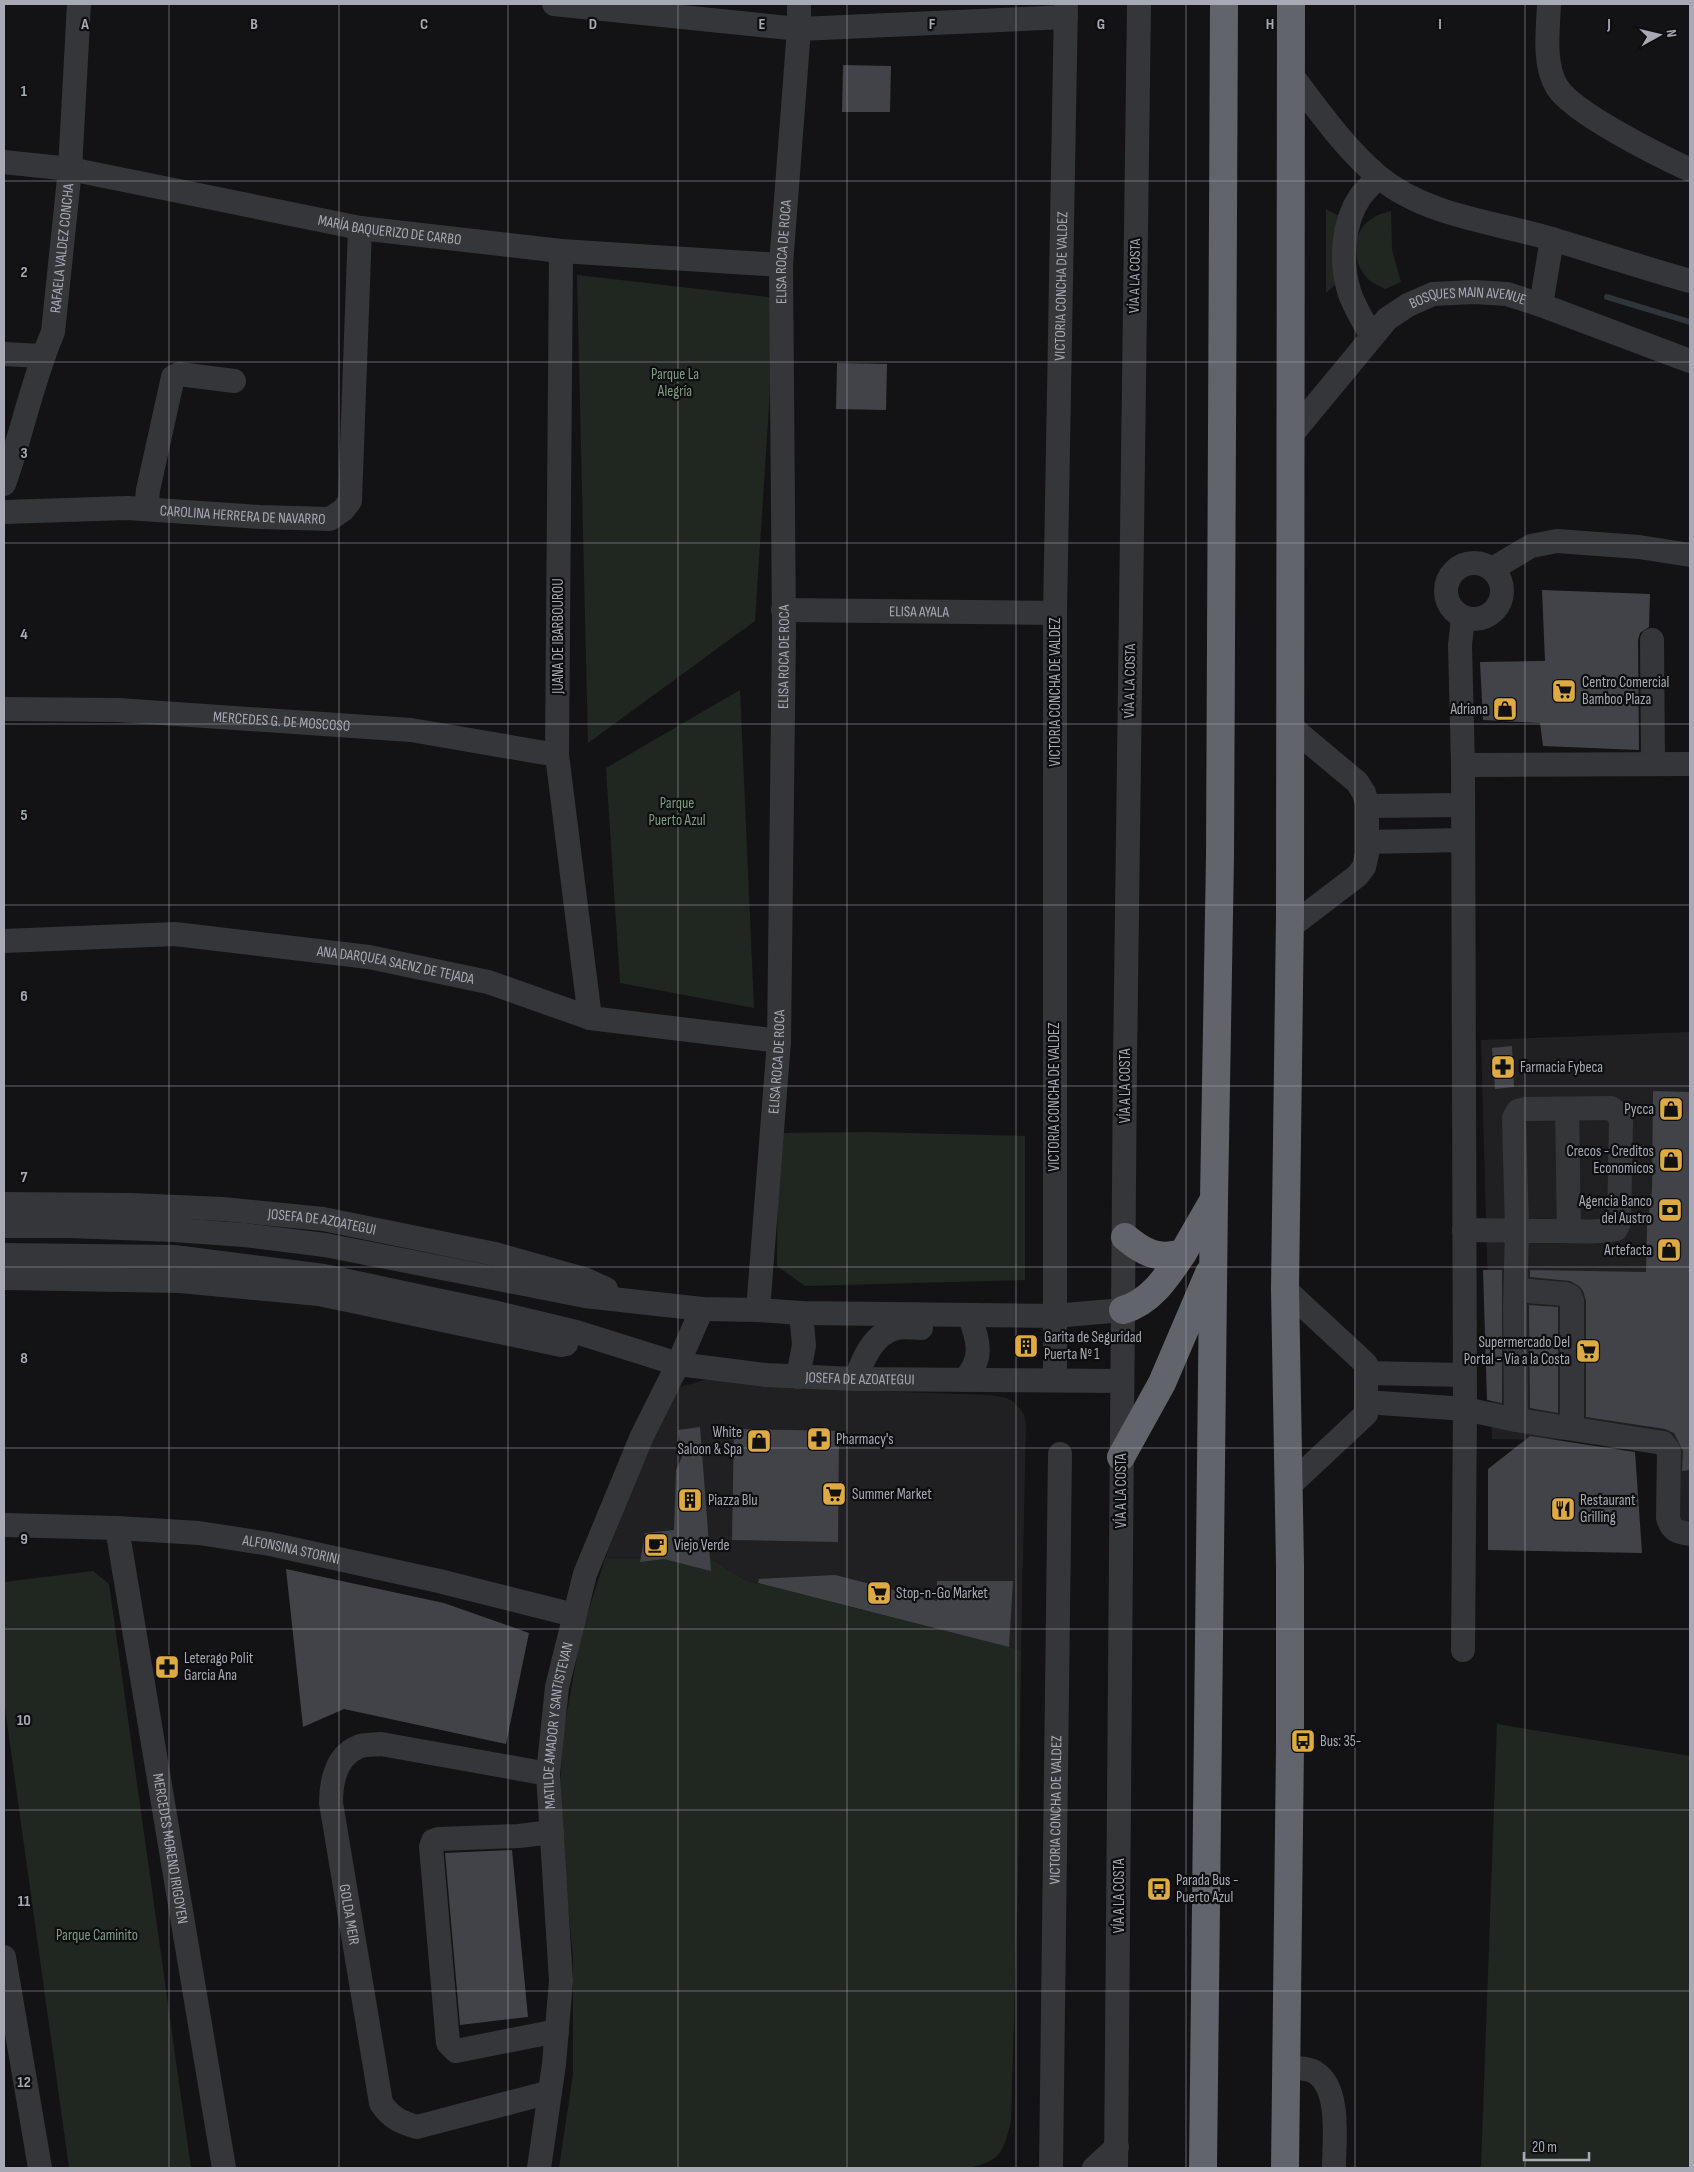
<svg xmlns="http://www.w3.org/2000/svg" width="1694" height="2172" viewBox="0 0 1694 2172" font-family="'Sofia Sans Condensed',sans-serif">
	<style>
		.built { fill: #202022 }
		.green { fill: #202721 }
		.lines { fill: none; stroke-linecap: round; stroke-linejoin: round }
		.stream { stroke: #2e363c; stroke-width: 6 }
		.building { fill: #424348 }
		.minor { stroke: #353639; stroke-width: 24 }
		.highway { stroke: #61646a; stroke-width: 28 }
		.grid { fill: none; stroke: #a7aab4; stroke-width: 1; stroke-opacity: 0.55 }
		.labels { text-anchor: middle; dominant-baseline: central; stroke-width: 4.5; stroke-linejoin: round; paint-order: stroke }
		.street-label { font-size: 15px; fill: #a7aab4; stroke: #0e0e10 }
		.park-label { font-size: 15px; fill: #7f9d81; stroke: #0e0e10 }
		.poi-label { font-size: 15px; fill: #a7aab4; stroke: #0e0e10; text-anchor: start }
		.grid-label { font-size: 16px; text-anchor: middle; font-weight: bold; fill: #a7aab4; stroke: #0e0e10; stroke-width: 4.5; stroke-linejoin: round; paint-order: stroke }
	</style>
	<rect width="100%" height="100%" fill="#131315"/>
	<g class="built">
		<polygon points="1690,1032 1690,1526 1678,1526 1669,1441 1492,1439 1481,1040"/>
		<polygon points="708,1379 869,1391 990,1395 1003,1397 1013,1401 1024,1414 1026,1424 1021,1650 745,1580 711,1559 605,1559 667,1400 680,1387"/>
	</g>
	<g class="green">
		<polygon points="1326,209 1339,216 1338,282 1326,293"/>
		<path d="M1391,211L1392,250L1401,282L1385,289C1380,286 1372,283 1368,279C1351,262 1351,231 1373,218C1378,214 1385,213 1391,211Z"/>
		<polygon points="577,275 776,298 755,621 588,743"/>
		<polygon points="740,690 754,1008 620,983 606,768"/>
		<polygon points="870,1132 1025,1136 1025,1280 805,1286 777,1266 778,1133"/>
		<path d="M605,1559H711L745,1580L1021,1650L1018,1878L1011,2120C1004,2152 1000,2163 965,2168H559L573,2074V1958L559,1810L563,1735L581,1634Z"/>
		<polygon points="93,1571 109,1584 191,2168 69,2168 4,1701 4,1582"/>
		<polygon points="1497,1724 1690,1756 1690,2168 1481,2168"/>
	</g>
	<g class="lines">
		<polyline class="stream" points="1607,297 1690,322"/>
	</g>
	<g class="building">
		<polygon points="843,65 891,66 890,112 842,112"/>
		<polygon points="837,363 887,364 886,410 836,409"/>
		<polygon points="1542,590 1650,594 1649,627 1640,633 1638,640 1639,750 1543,746 1540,723 1483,720 1480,662 1545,661"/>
		<polygon points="1512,1046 1514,1087 1495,1089 1492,1048"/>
		<polygon points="1653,1091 1690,1092 1690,1470 1682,1471 1683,1451 1674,1433 1665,1429 1586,1417 1586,1301 1583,1291 1579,1286 1570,1281 1530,1277 1530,1270 1646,1272 1647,1228 1652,1190"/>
		<polygon points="1483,1270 1502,1270 1502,1403 1487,1400"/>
		<polygon points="1529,1305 1558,1307 1558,1413 1530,1408"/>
		<polygon points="1015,1335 1036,1335 1037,1357 1016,1358"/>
		<polygon points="700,1427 711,1571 664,1559 640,1562 645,1533 674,1530 676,1470 682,1457 678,1430"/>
		<polygon points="734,1429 839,1431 838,1542 732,1540"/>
		<polygon points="1530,1436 1635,1452 1642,1553 1488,1550 1488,1469"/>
		<polygon points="286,1569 444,1603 529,1633 506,1744 344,1709 303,1727"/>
		<polygon points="835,1575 937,1601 937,1581 1013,1581 1009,1647 758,1583 759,1579"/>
		<polygon points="512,1850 528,2017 460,2025 445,1853"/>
	</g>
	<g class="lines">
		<g class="minor">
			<polyline points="554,4 799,29 1066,17"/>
			<path d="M1549,4C1548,30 1543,64 1557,87C1573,113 1660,156 1690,170"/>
			<path d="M1290,73C1317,108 1344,148 1379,177C1426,216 1495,222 1552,239C1598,253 1644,268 1690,281"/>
			<path id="s1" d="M4,162L70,169L360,228L561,251L781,265"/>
			<polyline points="561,251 557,755 590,1018"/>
			<polyline points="1541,305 1552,239"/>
			<path d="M1372,336C1363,321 1354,307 1349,291C1340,261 1343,222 1360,197C1365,190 1373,183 1378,177"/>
			<polyline points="4,354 43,356"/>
			<path id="s2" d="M1292,434L1387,319L1408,305L1433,294L1474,292L1507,294L1541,305L1690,361"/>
			<path id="s3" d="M4,484C22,434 32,381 53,332L70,169L79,4"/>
			<polyline points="146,509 148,490 173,377 179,374 234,381"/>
			<path id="s4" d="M4,512L127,508L260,517L330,519L343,510L350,501L360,228"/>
			<circle cx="1474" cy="591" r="28"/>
			<polyline points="1492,569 1531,546 1557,541 1639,547 1690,555"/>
			<path id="s5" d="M783,610L1055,613"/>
			<polyline points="1463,618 1460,645 1463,765 1465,1409 1463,1650"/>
			<polyline points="1652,640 1653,764"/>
			<path id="s6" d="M4,709L118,710L411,730L557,755"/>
			<polyline points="1463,765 1690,764"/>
			<polyline points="1367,806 1463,805"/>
			<polyline points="1367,842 1463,840"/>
			<polyline points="1290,927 1357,876 1364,867 1367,854 1367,804 1364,793 1357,782 1290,726"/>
			<path id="s7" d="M4,941L175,934L369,957L488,982L590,1018L779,1041"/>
			<polyline points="1567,1109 1569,1231"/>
			<path id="s8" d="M4,1204L131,1205L223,1209L323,1219L495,1254L584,1279L606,1289"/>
			<polyline points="4,1226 69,1226 174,1230 244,1235 325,1245 585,1296 702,1309 758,1310 801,1313 1054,1316 1123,1310"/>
			<path d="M1464,1230C1497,1230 1529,1231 1561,1231C1579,1231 1599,1233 1616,1229L1619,1222L1621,1121L1617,1113L1611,1108L1525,1109L1518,1111L1514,1118L1517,1230L1515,1306L1516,1420"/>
			<path id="s9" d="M4,1255L174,1257L324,1276L493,1312L576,1332L678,1364L766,1375L856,1379L1122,1381"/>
			<polyline points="4,1278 180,1281 319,1294 561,1345 566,1344"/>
			<polyline points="1285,1289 1366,1364 1366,1414 1289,1486"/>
			<polyline points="1516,1290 1565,1294 1570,1296 1572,1301 1572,1427"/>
			<path id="s10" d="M758,1310L779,1041L784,630L781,265L799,29V4"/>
			<polyline points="1366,1373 1464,1375"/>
			<polyline points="798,1377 804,1345 801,1313"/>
			<path d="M856,1379C863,1358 874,1333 897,1328C904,1326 913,1328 921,1328"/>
			<path d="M964,1380C984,1359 979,1341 969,1315"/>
			<path id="s11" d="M1055,1380V613L1066,4"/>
			<path d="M1366,1402L1465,1409L1516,1420L1663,1443L1669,1451L1668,1518C1672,1531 1677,1532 1690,1534"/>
			<path id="s12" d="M4,1525L117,1528L199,1533L270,1544L439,1581L574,1615"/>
			<path id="s13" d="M117,1528L224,2168"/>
			<path id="s14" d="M548,1774L381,1744C374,1745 365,1744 358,1747C336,1756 331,1782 331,1803L381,2103C391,2118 400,2122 417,2127L550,2092"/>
			<polyline points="552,1832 519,1836 439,1839 433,1841 431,1847 448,2043 456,2051 557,2031"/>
			<polyline points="4,1957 40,2168"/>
			<path d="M1286,2068C1296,2069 1308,2067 1316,2073C1341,2089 1334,2143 1334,2168"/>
			<path id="s15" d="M539,2168L554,2064L561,1981L548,1774L557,1687L585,1574L642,1436L678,1364L702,1309"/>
			<path id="s16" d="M1051,2168L1060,1454"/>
			<polyline points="1094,2168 1117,2147"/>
			<polyline points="1116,2168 1125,1063 1139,4"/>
		</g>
		<g class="highway">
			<path d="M1125,1237C1144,1253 1158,1260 1183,1253L1213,1201"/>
			<path d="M1123,1310C1151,1302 1167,1277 1183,1253"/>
			<polyline points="1121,1457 1162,1383 1209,1273"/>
			<polyline points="1203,2168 1214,1199 1220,857 1224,4"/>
			<polyline points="1285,2168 1290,1746 1290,1565 1285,1289 1290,916 1291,4"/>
		</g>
	</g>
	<path class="grid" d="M169,4V2168M339,4V2168M508,4V2168M678,4V2168M847,4V2168M1016,4V2168M1186,4V2168M1355,4V2168M1525,4V2168M4,181H1690M4,362H1690M4,543H1690M4,724H1690M4,905H1690M4,1086H1690M4,1267H1690M4,1448H1690M4,1629H1690M4,1810H1690M4,1991H1690"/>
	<defs>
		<symbol id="supermarket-square" viewBox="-11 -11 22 22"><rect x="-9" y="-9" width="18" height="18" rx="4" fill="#ddaa43" stroke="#0e0e10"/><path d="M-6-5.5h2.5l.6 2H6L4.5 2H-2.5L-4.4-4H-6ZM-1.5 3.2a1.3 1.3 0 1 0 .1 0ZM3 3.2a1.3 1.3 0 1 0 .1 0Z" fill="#111"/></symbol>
		<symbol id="shop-square" viewBox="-11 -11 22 22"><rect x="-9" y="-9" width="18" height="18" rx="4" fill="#ddaa43" stroke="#0e0e10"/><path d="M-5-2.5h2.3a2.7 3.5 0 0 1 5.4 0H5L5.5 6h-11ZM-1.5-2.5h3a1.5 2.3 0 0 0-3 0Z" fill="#111"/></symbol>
		<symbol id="pharmacy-square" viewBox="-11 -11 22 22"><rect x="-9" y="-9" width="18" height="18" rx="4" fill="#ddaa43" stroke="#0e0e10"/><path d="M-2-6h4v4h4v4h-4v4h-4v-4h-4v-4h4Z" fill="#111"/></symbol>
		<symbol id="bank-square" viewBox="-11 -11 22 22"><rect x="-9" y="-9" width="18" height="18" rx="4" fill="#ddaa43" stroke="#0e0e10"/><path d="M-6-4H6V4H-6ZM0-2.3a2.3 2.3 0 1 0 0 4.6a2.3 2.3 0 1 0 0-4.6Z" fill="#111"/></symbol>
		<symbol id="building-square" viewBox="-11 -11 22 22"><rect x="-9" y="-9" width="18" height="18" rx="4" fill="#ddaa43" stroke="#0e0e10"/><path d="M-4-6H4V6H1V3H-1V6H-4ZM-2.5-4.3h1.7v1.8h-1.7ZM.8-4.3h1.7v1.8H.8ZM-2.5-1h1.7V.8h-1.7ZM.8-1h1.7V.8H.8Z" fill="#111"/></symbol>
		<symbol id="restaurant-square" viewBox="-11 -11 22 22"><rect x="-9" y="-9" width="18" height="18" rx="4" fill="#ddaa43" stroke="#0e0e10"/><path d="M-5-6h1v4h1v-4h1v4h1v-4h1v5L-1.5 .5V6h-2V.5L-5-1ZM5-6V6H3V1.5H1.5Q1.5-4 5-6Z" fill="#111"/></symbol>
		<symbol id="cafe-square" viewBox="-11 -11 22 22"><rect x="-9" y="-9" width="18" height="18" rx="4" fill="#ddaa43" stroke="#0e0e10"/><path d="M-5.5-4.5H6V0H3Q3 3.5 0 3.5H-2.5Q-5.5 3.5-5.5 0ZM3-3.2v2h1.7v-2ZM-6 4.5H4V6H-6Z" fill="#111"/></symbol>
		<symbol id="bus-square" viewBox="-11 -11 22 22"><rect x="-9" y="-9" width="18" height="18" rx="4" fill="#ddaa43" stroke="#0e0e10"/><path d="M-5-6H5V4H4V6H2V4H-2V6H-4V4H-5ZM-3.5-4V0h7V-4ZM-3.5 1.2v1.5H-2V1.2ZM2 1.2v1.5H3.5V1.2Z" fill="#111"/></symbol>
	</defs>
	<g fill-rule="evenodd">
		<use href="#supermarket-square" x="1550" y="677" width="28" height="28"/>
		<use href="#shop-square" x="1491" y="695" width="28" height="28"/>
		<use href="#pharmacy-square" x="1489" y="1053" width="28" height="28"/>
		<use href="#shop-square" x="1657" y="1095" width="28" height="28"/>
		<use href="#shop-square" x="1657" y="1146" width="28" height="28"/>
		<use href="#bank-square" x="1656" y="1196" width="28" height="28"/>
		<use href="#shop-square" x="1655" y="1236" width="28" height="28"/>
		<use href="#building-square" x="1012" y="1332" width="28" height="28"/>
		<use href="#supermarket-square" x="1574" y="1337" width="28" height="28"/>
		<use href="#pharmacy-square" x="805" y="1425" width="28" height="28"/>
		<use href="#shop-square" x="745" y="1427" width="28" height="28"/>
		<use href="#supermarket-square" x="820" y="1480" width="28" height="28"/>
		<use href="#building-square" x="676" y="1486" width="28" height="28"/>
		<use href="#restaurant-square" x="1549" y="1495" width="28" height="28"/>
		<use href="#cafe-square" x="642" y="1531" width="28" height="28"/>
		<use href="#supermarket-square" x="865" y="1579" width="28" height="28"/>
		<use href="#pharmacy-square" x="153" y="1653" width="28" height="28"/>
		<use href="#bus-square" x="1289" y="1727" width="28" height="28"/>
		<use href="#bus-square" x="1145" y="1875" width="28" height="28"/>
	</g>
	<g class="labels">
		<g class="street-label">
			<text stroke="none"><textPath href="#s1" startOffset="392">MARÍA BAQUERIZO DE CARBO</textPath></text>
			<text stroke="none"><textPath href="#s3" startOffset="244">RAFAELA VALDEZ CONCHA</textPath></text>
			<text stroke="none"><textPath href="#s10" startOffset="1059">ELISA ROCA DE ROCA</textPath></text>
			<text transform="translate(1135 276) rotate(-89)">VÍA A LA COSTA</text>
			<text stroke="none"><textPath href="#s11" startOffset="1094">VICTORIA CONCHA DE VALDEZ</textPath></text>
			<text stroke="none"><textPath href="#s2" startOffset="236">BOSQUES MAIN AVENUE</textPath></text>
			<text stroke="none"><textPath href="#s4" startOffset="239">CAROLINA HERRERA DE NAVARRO</textPath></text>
			<text stroke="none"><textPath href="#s5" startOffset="136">ELISA AYALA</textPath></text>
			<text transform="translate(558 636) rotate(-90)">JUANA DE IBARBOUROU</text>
			<text stroke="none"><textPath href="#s10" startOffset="654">ELISA ROCA DE ROCA</textPath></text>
			<text transform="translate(1130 681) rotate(-89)">VÍA A LA COSTA</text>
			<text transform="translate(1055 692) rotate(-90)">VICTORIA CONCHA DE VALDEZ</text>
			<text stroke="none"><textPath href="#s6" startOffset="278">MERCEDES G. DE MOSCOSO</textPath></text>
			<text stroke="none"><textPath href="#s7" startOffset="394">ANA DARQUEA SAENZ DE TEJADA</textPath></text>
			<text stroke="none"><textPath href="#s10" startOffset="249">ELISA ROCA DE ROCA</textPath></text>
			<text transform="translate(1125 1086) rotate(-90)">VÍA A LA COSTA</text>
			<text transform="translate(1054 1097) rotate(-90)">VICTORIA CONCHA DE VALDEZ</text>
			<text stroke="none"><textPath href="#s8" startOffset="319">JOSEFA DE AZOATEGUI</textPath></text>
			<text stroke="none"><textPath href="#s9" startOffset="869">JOSEFA DE AZOATEGUI</textPath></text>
			<text transform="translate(1121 1491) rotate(-90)">VÍA A LA COSTA</text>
			<text stroke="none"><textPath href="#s12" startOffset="289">ALFONSINA STORINI</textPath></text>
			<text stroke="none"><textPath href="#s15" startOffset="445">MATILDE AMADOR Y SANTISTEVAN</textPath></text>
			<text stroke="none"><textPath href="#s16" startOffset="358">VICTORIA CONCHA DE VALDEZ</textPath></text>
			<text stroke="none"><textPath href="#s13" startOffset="325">MERCEDES MORENO IRIGOYEN</textPath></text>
			<text transform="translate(1119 1896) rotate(-90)">VÍA A LA COSTA</text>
			<text stroke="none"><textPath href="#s14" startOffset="372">GOLDA MEIR</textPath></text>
		</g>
		<g class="park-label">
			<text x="675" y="374">Parque La<tspan x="675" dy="17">Alegría</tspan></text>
			<text x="677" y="803">Parque<tspan x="677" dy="17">Puerto Azul</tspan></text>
			<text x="97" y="1935">Parque Caminito</text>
		</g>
		<g class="poi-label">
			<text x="1582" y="682">Centro Comercial<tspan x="1582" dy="17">Bamboo Plaza</tspan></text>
			<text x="1488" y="709" text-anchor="end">Adriana</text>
			<text x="1520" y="1067">Farmacia Fybeca</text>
			<text x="1654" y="1109" text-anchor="end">Pycca</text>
			<text x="1654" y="1151" text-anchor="end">Crecos - Creditos<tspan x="1654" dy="17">Economicos</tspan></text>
			<text x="1652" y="1201" text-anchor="end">Agencia Banco<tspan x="1652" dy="17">del Austro</tspan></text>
			<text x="1652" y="1250" text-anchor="end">Artefacta</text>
			<text x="1044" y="1337">Garita de Seguridad<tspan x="1044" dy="17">Puerta Nº 1</tspan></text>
			<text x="1570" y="1342" text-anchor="end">Supermercado Del<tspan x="1570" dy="17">Portal - Via a la Costa</tspan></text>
			<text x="742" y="1432" text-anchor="end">White<tspan x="742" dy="17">Saloon &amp; Spa</tspan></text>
			<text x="836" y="1439">Pharmacy's</text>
			<text x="852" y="1494">Summer Market</text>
			<text x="708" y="1500">Piazza Blu</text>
			<text x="1580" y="1500">Restaurant<tspan x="1580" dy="17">Grilling</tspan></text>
			<text x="674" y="1545">Viejo Verde</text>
			<text x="896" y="1593">Stop-n-Go Market</text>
			<text x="184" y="1658">Leterago Polit<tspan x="184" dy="17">Garcia Ana</tspan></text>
			<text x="1320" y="1741">Bus: 35-</text>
			<text x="1176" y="1880">Parada Bus -<tspan x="1176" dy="17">Puerto Azul</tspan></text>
		</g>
	</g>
	<g class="grid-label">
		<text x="85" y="29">A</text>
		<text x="254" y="29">B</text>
		<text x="424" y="29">C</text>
		<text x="593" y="29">D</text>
		<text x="762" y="29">E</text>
		<text x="932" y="29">F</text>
		<text x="1101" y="29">G</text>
		<text x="1270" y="29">H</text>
		<text x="1440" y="29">I</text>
		<text x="1609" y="29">J</text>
		<text x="24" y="96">1</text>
		<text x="24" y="277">2</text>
		<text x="24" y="458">3</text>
		<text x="24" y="639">4</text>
		<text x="24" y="820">5</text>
		<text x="24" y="1001">6</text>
		<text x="24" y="1182">7</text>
		<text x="24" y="1363">8</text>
		<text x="24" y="1544">9</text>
		<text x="24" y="1725">10</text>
		<text x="24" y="1906">11</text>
		<text x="24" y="2087">12</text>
	</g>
	<rect width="1694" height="2172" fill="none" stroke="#a7aab4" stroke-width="10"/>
	<g transform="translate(1659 35) rotate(82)" stroke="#0e0e10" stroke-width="4" paint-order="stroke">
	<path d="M0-4L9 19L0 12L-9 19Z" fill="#a7aab4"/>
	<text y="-8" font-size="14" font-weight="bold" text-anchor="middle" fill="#a7aab4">N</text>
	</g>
	<path d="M1524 2152v8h65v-8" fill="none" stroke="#a7aab4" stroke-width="2.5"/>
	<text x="1532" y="2152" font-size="15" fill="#a7aab4" stroke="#0e0e10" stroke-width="4" paint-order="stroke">20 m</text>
</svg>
